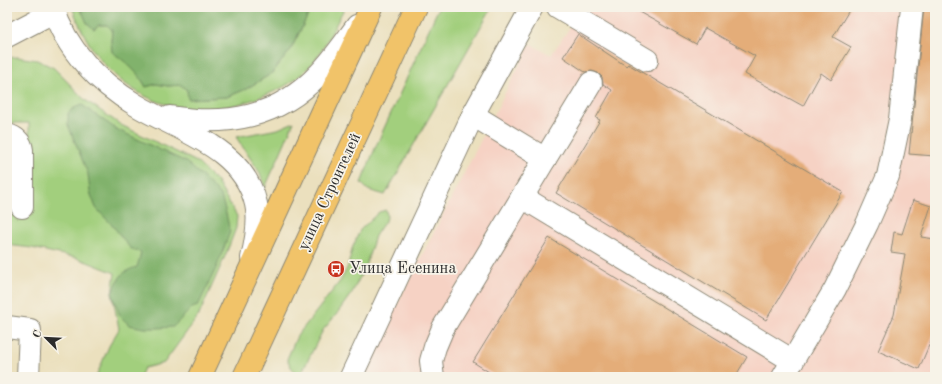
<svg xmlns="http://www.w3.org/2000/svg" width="942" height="384" viewBox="0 0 942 384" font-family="'Old Standard TT',serif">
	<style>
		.built { fill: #f6d2c4 }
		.green { fill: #a2cf7d; stroke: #667d54 }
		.forest { fill: #81b26c; stroke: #566e4c }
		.building { fill: #e4ad79 }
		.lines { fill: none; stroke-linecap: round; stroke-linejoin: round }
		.minor-casing { stroke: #8b8674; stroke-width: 24 }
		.major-casing { stroke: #8b8674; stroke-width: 24 }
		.minor { stroke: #fff; stroke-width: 22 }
		.major { stroke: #f1c369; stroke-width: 22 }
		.labels { text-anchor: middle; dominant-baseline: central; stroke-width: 3.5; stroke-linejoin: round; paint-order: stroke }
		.street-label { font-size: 16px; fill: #2b2b2b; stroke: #f7f3e8 }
		.poi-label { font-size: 16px; fill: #2b2b2b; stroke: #f7f3e8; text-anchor: start }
	</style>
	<rect width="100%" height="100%" fill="#f7f3e8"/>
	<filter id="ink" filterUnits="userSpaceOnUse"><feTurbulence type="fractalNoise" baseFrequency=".025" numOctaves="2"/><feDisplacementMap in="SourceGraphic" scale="8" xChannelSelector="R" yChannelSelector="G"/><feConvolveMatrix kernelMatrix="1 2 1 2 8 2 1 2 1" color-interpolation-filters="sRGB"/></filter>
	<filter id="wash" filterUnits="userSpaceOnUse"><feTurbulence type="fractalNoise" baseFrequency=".012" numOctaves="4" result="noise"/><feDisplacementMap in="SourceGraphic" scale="16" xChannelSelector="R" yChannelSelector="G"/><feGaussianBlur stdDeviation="0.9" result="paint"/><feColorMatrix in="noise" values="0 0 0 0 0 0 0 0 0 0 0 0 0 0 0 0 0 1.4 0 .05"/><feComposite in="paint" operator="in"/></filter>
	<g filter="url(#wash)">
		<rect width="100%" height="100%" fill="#ebe0be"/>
		<polygon class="built" points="584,7 935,7 935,377 360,377 530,44 551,55"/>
		<g class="green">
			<path d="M72,7H80L81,12L99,25H108L112,30L111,42L127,63L137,72L146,87L156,84L168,86L181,85L187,90L189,99L227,97L246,89L271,74L290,51L312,7H345C334,27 325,50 309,67C294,84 273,93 252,100C193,120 139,107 99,58C87,43 79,25 72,7Z"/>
			<polygon points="439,7 492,7 385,195 368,190 361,183 376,146"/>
			<polygon points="17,57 37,60 54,68 84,99 121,125 197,162 217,182 237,216 236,228 226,254 199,315 164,363 144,368 140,377 96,377 109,346 119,329 112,293 115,273 77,258 32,248 7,245 7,210 13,215 31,213 29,123 7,123 7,58"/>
			<polygon points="294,122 265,188 260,173 236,137 278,129"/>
			<polygon points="386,210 387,218 375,236 366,265 353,291 336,315 323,330 301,374 296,373 291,367 287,359 297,336 341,280 348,266 352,249 360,230 379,212"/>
		</g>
		<g class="forest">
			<path d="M80,7H312L290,51L271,74L246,89L227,97L188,99L187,90L181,85L168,86L156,84L146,87C138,72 126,62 112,52L111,42L112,30L107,25H99L94,29L87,23Z"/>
			<path d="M82,105L116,129L186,162L205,179L221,196L226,213L230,232L217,266L198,306L192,308L173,327L157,328H144L129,325L120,316L112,293C120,277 120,272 137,267L141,253L130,248L113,226L96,208L90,192L88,174L68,125V113L74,108Z"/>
		</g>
		<g id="blocks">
			<g class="building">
				<polygon points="630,7 851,7 833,37 851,47 831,80 821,73 803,106 745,74 755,56 705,28 696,44"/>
				<polygon points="924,7 935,7 935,156 909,154"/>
				<polygon points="578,34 626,66 628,64 843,192 766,320 556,193 600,120 596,118 612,90 603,84 602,77 598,73 592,71 585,72 563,57"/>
				<rect x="7" y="165" width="3" height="38"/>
				<polygon points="913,200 931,206 921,237 935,239 935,331 919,369 878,351 894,315 905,254 891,252 894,232 902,234"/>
				<polygon points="549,238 747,357 735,377 497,377 473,362"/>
			</g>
		</g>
	</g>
	<g filter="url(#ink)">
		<use href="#blocks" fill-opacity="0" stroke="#8b8674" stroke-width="1"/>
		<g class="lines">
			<defs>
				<g id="minor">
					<path d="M53,7C65,49 99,83 136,105C179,131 243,147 256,204C260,220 256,241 252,258"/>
					<polyline points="558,7 647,60"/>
					<polyline points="7,36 55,11"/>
					<path d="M170,117C227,126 278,118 319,74C333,60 345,42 357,26"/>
					<path d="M7,135C15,137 21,142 22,150V207"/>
					<polyline points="545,159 591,83"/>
					<polyline points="522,197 793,361"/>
					<polyline points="7,327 30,330 28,377"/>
					<polyline points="351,377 473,115 532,7"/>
					<polyline points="433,377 431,361 435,347 443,328 545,159 473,115"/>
					<polyline points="783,377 835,289 867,224 888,176 900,119 912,7"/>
				</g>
				<g id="major">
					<polyline points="200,377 371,7"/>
					<polyline points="244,377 416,7"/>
				</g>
			</defs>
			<use href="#minor" class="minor-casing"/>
			<use href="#major" class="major-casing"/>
			<use href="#minor" class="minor"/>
			<use href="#major" class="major"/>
		</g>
	</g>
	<defs>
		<symbol id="bus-disc" viewBox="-11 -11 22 22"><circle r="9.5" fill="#c8321e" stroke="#f7f3e8"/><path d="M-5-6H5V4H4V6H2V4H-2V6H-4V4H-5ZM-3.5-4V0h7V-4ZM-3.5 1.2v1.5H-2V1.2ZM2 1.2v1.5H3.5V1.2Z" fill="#fff"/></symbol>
	</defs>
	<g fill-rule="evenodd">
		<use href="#bus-disc" x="326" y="259" width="20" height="20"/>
	</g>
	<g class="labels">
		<g class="street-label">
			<text transform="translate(330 192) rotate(-65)">улица Строителей</text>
		</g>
		<g class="poi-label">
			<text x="349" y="269">Улица Есенина</text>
		</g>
	</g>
	<rect width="942" height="384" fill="none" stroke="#f7f3e8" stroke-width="24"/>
	<g transform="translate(46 338) rotate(294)" stroke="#f7f3e8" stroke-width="3" paint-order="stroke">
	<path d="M0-3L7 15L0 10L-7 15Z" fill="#2b2b2b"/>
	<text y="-6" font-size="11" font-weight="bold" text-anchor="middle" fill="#2b2b2b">С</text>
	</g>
</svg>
